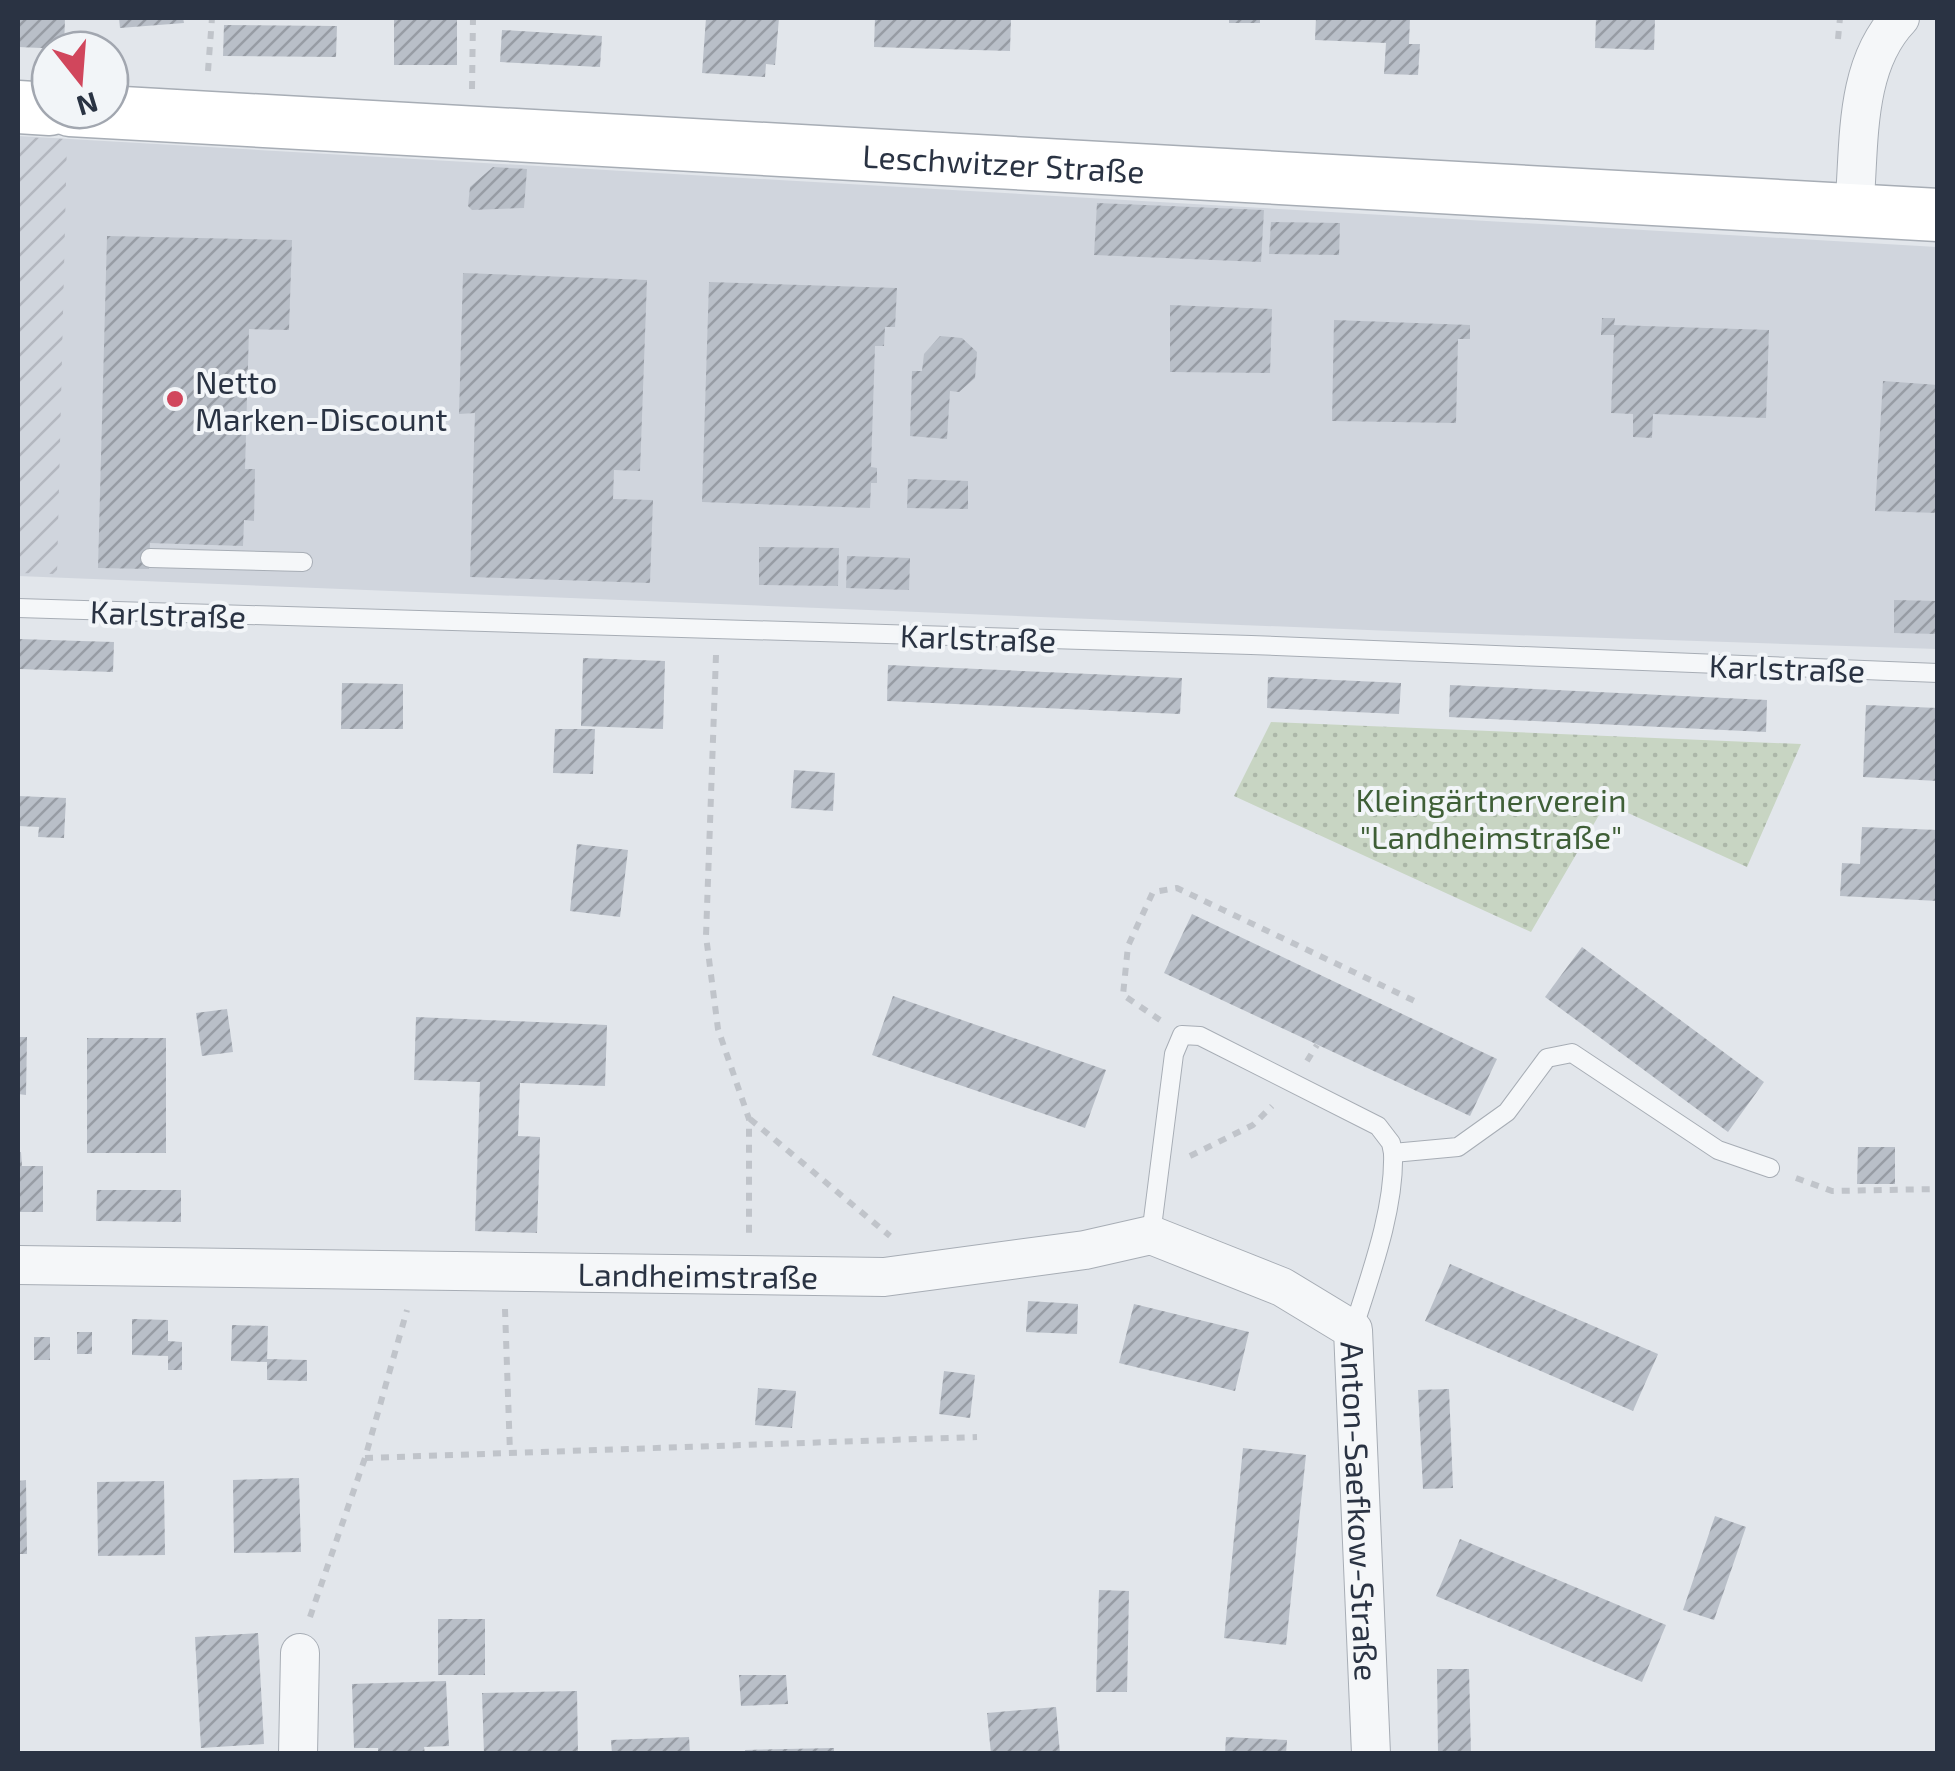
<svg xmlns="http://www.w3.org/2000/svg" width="1955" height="1771" viewBox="0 0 1955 1771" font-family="'Exo 2',sans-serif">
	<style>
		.built { fill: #d0d5dd }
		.industrial { fill: url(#industrial-furrows) }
		.park { fill: url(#park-dots) }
		.building { fill: url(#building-hatch) }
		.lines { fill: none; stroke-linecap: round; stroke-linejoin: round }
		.lane-casing { stroke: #a7adb5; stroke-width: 20 }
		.street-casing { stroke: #a7adb5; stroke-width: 40 }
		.secondary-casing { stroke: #a7adb5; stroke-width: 55 }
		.path { stroke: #c0c4ca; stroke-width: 6; stroke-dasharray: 8 8; stroke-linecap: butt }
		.lane { stroke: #f5f7f9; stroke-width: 18 }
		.street { stroke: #f5f7f9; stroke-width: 38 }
		.secondary { stroke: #fff; stroke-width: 52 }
		.poi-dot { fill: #d1465c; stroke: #f2f5f8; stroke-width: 4 }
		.labels { text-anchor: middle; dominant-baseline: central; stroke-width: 8; stroke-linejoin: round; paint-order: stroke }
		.street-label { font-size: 32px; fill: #2a3343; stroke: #f2f5f8 }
		.poi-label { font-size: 32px; fill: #2a3343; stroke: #f2f5f8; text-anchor: start }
		.park-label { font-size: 32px; fill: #3f5f37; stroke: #f2f5f8 }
	</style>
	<defs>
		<pattern id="industrial-furrows" width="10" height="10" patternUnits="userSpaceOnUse" patternTransform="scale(2.5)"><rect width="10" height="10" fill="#d0d5dd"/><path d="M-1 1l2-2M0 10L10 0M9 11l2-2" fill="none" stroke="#b3b7bf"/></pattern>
		<pattern id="park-dots" width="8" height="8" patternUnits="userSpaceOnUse" patternTransform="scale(2.5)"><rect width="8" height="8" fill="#c8d5c3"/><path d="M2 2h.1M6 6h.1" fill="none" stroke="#acb7a9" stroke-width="1.8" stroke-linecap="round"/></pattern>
		<pattern id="building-hatch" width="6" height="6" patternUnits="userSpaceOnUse" patternTransform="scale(2.5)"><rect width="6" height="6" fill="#b9bfc8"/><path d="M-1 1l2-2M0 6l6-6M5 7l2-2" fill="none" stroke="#979ca4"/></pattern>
	</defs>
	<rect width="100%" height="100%" fill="#e2e6eb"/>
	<polygon class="built" points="18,136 1937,247 1937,649 1392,631 18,576"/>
	<polygon class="industrial" points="18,137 67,139 57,574 18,573"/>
	<polygon class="park" points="1271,722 1801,744 1747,867 1606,803 1531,932 1234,796"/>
	<g class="building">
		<polygon points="18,18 65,18 64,49 18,47"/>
		<polygon points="119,18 183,18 184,23 120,28"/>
		<rect x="394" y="18" width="63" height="47"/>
		<polygon points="706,18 779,18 775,65 766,64 765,77 702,73"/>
		<polygon points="875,18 1011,18 1010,51 874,47"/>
		<rect x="1229" y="18" width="31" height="5"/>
		<polygon points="1316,18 1410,18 1409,44 1420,44 1418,75 1384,74 1386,43 1315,40"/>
		<polygon points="1596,18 1655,18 1654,50 1595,48"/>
		<polygon points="224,25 337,26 336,57 223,56"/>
		<polygon points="502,30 602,36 600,67 500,62"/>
		<polygon points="493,167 527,169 524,208 472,210 468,206 470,187"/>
		<polygon points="1097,203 1264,210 1261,262 1094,255"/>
		<polygon points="1271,222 1340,223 1339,255 1269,254"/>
		<polygon points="107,236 292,240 289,330 249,329 245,469 255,469 254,521 244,520 243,546 150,543 149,569 98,568"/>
		<polygon points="463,273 647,280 640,471 614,470 613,499 653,500 650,583 470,577 475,413 459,414"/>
		<polygon points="709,282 897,288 895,327 885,327 884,346 875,346 871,467 877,468 877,483 871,483 870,508 702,502"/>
		<polygon points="1170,305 1272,309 1270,373 1170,372"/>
		<polygon points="1602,318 1615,318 1614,325 1769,330 1766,418 1653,414 1652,438 1633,437 1633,414 1611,413 1614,335 1601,335"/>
		<polygon points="1334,320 1470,325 1470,339 1458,339 1456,423 1332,421"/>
		<polygon points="940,336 962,338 977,352 975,378 959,392 950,391 947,439 910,436 912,371 922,371 924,354"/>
		<polygon points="1883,381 1938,385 1938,513 1875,511"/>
		<polygon points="908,479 968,481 968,509 907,508"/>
		<polygon points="759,547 839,548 838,586 759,585"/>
		<polygon points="847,556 910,558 909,590 846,588"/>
		<polygon points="1894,600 1938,601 1938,634 1894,633"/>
		<polygon points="18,639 114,642 113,672 18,669"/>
		<polygon points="583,658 665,661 663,729 581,726"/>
		<polygon points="888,665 1182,678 1180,714 887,701"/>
		<polygon points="1268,677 1401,683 1399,714 1267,708"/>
		<polygon points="342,683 403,684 403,729 341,729"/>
		<polygon points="1450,685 1767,700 1766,732 1449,717"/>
		<polygon points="1866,705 1938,708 1938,781 1863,777"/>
		<polygon points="555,729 595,729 593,774 553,773"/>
		<polygon points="794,770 835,773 833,811 791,808"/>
		<polygon points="18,796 66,798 64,838 38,837 39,827 18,826"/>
		<polygon points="1862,827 1938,830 1938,901 1840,896 1842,863 1860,864"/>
		<polygon points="577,844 628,850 620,917 570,911"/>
		<polygon points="1192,914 1497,1059 1470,1116 1164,973"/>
		<polygon points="1582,947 1764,1082 1728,1132 1545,997"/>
		<polygon points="893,996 1106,1070 1085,1128 872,1055"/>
		<polygon points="227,1009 233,1052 202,1056 196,1013"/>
		<polygon points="416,1017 607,1025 605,1086 520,1083 518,1136 540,1137 537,1233 475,1231 480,1082 414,1080"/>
		<polygon points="18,1037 27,1037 26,1095 18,1094"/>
		<rect x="87" y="1038" width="79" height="115"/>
		<polygon points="1858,1147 1895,1147 1895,1184 1857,1184"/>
		<polygon points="18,1152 21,1152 22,1166 43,1166 43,1212 18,1212"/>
		<polygon points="97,1190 181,1190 181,1222 96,1221"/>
		<polygon points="1450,1264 1658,1354 1633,1411 1425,1321"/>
		<polygon points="1028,1301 1078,1304 1077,1334 1026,1332"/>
		<polygon points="1134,1304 1249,1332 1235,1391 1119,1363"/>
		<polygon points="132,1319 168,1320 168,1341 182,1342 182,1370 168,1370 168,1356 132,1355"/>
		<polygon points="232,1325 268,1326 267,1362 231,1361"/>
		<rect x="77" y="1332" width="15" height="22"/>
		<rect x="34" y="1337" width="16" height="23"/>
		<polygon points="267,1359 307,1360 307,1381 267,1380"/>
		<polygon points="944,1371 975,1375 970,1418 939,1414"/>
		<polygon points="758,1388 796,1391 792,1428 755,1425"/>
		<polygon points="1449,1389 1453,1488 1423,1489 1418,1390"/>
		<polygon points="1243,1448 1306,1455 1286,1645 1224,1638"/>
		<polygon points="299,1478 301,1552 234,1553 233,1480"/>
		<polygon points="26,1480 27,1554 18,1554 18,1481"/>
		<polygon points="164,1481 165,1555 98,1556 97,1482"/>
		<polygon points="1715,1516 1746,1527 1714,1620 1683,1610"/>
		<polygon points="1460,1539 1666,1625 1642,1682 1436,1596"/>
		<polygon points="1099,1590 1129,1591 1127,1692 1096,1692"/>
		<rect x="438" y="1619" width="47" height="56"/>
		<polygon points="258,1633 264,1744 201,1748 195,1637"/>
		<polygon points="1437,1669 1469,1669 1471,1754 1438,1754"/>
		<polygon points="739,1675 786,1675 788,1704 741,1706"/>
		<polygon points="446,1681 449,1746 424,1747 425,1754 378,1754 378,1748 354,1748 352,1684"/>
		<polygon points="577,1691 578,1754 484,1754 482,1693"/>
		<polygon points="1056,1707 1060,1754 991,1754 987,1713"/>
		<polygon points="689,1737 690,1754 612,1754 611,1740"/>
		<polygon points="1226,1737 1287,1740 1286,1754 1225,1754"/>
		<polygon points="834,1748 834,1754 745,1754 745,1750"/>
	</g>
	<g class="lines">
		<defs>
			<g id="lane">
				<polyline points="150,558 303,562"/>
				<polyline points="18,608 1251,645 1938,673"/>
				<polyline points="1151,1235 1174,1054 1182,1035 1200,1036 1378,1126 1391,1143 1393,1153 1458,1147 1507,1112 1547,1058 1572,1053 1718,1150 1770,1168"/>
				<path d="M1353,1330C1370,1276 1395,1209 1393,1153"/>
			</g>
			<g id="street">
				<path d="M1854,211C1860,146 1853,67 1900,18"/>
				<path id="s1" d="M18,1265L884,1277L1085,1250L1151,1235L1282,1287L1353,1330L1371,1754"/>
				<polyline points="298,1754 300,1653"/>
			</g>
			<g id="secondary">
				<polyline points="18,107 50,109"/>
				<path id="s2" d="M70,110L1938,215"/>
			</g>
		</defs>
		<use href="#lane" class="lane-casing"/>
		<use href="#street" class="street-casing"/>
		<use href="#secondary" class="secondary-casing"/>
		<g class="path">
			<polyline points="1838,39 1840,18"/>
			<polyline points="208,71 212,18"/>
			<polyline points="472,89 473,18"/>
			<polyline points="716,655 706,936 718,1029 749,1119 749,1236"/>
			<polyline points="1160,1020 1123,995 1128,946 1153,892 1177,888 1421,1004"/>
			<polyline points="1307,1061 1317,1045"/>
			<polyline points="750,1119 890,1236"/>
			<polyline points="1190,1156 1253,1125 1272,1106"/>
			<polyline points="1796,1178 1832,1191 1938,1189"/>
			<polyline points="505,1309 510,1453"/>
			<polyline points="365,1458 977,1437"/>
			<polyline points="310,1617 365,1458 407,1310"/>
		</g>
		<use href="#lane" class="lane"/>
		<use href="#street" class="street"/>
		<use href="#secondary" class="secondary"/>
	</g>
	<circle class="poi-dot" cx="175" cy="399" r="10"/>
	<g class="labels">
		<g class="street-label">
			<text stroke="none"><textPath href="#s2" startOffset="935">Leschwitzer Straße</textPath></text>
			<text transform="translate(168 613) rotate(2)">Karlstraße</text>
			<text transform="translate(978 637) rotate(2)">Karlstraße</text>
			<text transform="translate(1787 667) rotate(2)">Karlstraße</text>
			<text stroke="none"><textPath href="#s1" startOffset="680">Landheimstraße</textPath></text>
			<text stroke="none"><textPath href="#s1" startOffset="1542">Anton-Saefkow-Straße</textPath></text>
		</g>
		<g class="poi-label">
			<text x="195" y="381">Netto<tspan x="195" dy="37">Marken-Discount</tspan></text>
		</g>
		<g class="park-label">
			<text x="1491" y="799">Kleingärtnerverein<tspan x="1491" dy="37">"Landheimstraße"</tspan></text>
		</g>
	</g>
	<rect width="1955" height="1771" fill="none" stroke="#2a3343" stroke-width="40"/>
	<g transform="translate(80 80) rotate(163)"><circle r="48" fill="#f2f5f8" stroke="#a2a7b0" stroke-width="2.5"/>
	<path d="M0-8L18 38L0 25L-18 38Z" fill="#d1465c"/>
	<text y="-15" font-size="28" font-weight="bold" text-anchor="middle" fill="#2a3343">N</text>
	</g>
</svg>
